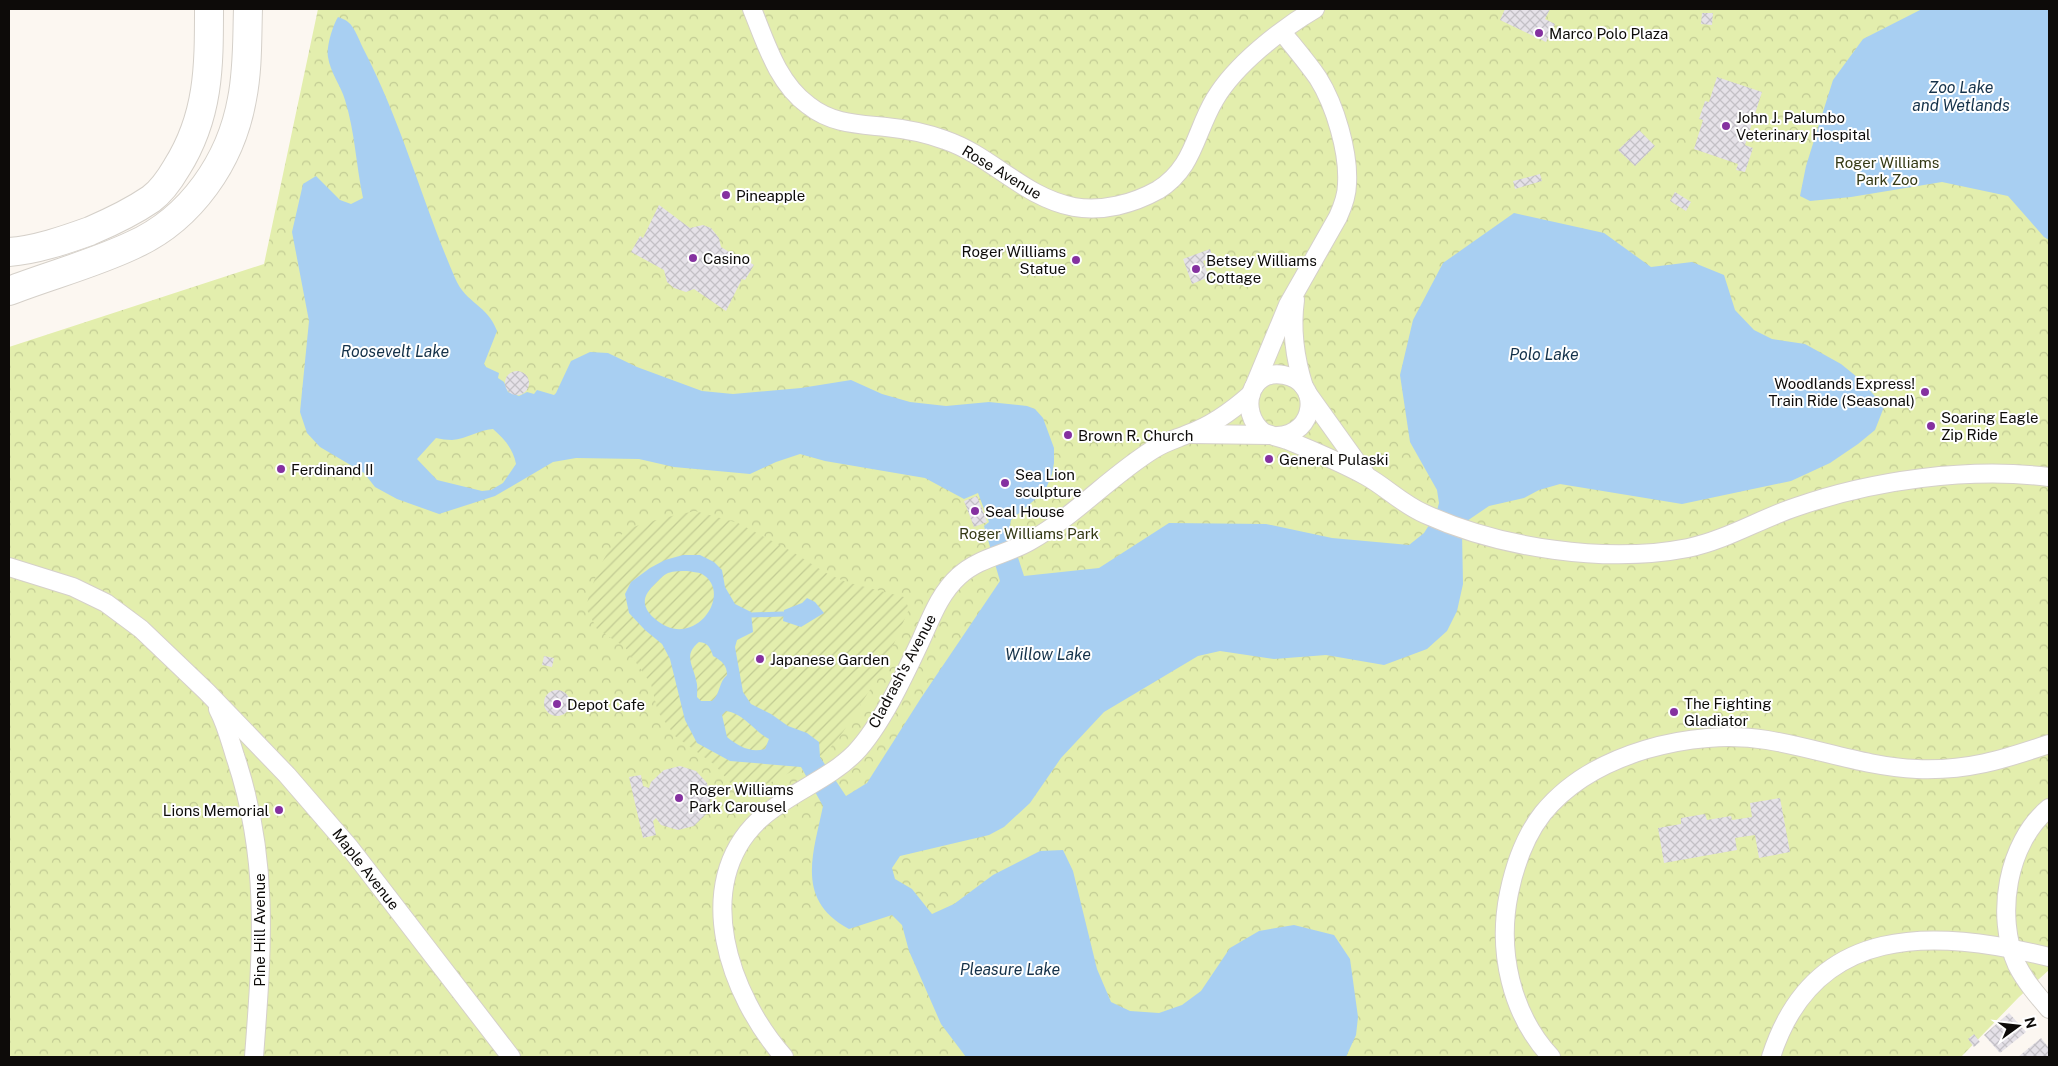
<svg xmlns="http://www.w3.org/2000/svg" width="2058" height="1066" viewBox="0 0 2058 1066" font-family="'Public Sans',sans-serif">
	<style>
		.park { fill: url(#park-crowns) }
		.garden { fill: url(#garden-furrows) }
		.water { fill: #a8cff2; fill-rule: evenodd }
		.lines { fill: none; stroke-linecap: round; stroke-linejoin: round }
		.stream { stroke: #a8cff2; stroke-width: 5 }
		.building { fill: url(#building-cross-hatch) }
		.minor-casing { stroke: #d5d0c9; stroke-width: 20 }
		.motorway-casing { stroke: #d5d0c9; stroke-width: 30 }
		.minor { stroke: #fff; stroke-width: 18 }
		.motorway { stroke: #fff; stroke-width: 28 }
		.poi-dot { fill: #8531a0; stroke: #fff; stroke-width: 2 }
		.labels { text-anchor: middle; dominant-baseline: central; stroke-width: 4; stroke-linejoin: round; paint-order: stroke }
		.poi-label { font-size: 15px; fill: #0d0b09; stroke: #fff; text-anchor: start }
		.park-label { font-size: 15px; fill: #343915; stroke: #fff }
		.street-label { font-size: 15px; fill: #0d0b09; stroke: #fff }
		.water-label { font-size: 16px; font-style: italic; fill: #15324a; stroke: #fff }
	</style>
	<defs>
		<pattern id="park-crowns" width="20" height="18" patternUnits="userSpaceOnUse" patternTransform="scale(1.25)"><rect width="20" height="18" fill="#e3eead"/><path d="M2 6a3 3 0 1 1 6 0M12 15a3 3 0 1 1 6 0" fill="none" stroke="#c2cb94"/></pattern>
		<pattern id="garden-furrows" width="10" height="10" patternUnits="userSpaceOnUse" patternTransform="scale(1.25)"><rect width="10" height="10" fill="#e3eead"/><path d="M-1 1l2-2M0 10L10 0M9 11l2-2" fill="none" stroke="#c2cb94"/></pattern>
		<pattern id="building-cross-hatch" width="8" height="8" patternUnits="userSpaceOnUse" patternTransform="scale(1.25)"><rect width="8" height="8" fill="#e5e1e8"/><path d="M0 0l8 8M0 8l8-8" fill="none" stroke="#c3c0c6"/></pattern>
	</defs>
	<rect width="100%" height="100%" fill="#fcf7f1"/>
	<polygon class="park" points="318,9 2049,9 2049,970 2019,997 1961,1057 9,1057 9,347 264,264"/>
	<path class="garden" d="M695,511L738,523L791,551L826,573L846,582L904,597L909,609L882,671L843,732L826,753L774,781L750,790L732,785L715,765L675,736L658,712L651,684L625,647L597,629L586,608C592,582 604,551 624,532C634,524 681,514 695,511Z"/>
	<g class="water">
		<polygon points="1922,9 2049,9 2049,240 2044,237 2008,196 1942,182 1851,197 1810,201 1800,196 1806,166 1833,80 1863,39"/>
		<path d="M338,17C341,18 346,20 348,22C355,27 360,43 365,52C402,124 423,204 455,278C466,304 487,304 497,331L484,364L486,367L499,373L498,378L504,382L508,392L519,396L527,392L534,394L537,390L554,395L556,393L571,361L590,352L608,353L637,367L702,391L733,394L801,388L851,380L882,394L910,402L946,406L989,402L1027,406L1035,409L1043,418L1054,448V463L1052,474L1045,491L1011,520L1009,530L1024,576L1099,568L1169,523L1266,524L1332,538L1409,545L1424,533L1436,514L1439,503L1437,490L1410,442L1400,375L1413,320L1443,263L1514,213L1604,233L1651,267L1692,262L1724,275L1735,310L1754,330L1772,339L1805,344L1841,364L1862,381L1884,407L1875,430L1858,444L1830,463L1791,481L1682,504L1560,484L1539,490L1524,498L1489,506L1464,523L1462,533L1463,584L1457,611L1447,631L1427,649L1384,665L1326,655L1274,659L1220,651L1198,656L1104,712L1061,758L1030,803L1004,827L989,835L900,856L892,868L895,879L912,889L932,914L954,904L993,875L1040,851L1063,850L1073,871L1097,969L1111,1002L1130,1011L1159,1013L1182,1005L1201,991L1230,948L1259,931L1294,925L1334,935L1350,959L1358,1017L1356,1035L1346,1057H966L941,1024L909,951L902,925L892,915L849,929C795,900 813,855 823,806L801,767L730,761L697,743L685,720L670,659L662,644L645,630L629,613L625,594L631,582L650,568L665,560L683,555H700L714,562L722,570L725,587L735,604L751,612L753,632L737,640L735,647L743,692L751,704L771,714L788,726L807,733L819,742L820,757L846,796L867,783L921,698L1000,581L984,526L989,522L978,493L964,499L925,478L825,461L800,454L776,462L750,474L674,467L639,459L576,458L553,462L495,496L439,514L397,499L375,487L364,473L320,447L307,433L300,412L309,321L292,232L303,184L316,176L340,200L351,204L363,198C356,165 355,132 345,100C341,86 330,72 328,57C326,47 333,25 338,17ZM493,429C504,439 513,448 516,464L503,483L491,490L482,491L437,480L417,459L436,438C441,439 447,440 452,440C467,439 478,430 493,429ZM687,571C692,572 698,572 702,574C735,593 693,654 654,618C640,605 643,595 656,583C659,580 663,575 668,573C674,571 681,571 687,571ZM699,642C708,643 710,647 713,656C722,661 727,665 727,675C718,683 721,693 712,701H701L697,697C697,692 698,686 696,680C693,665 683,655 699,642ZM726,711C743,713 754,731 769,739L765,749C750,753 738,746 727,737L722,715Z"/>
		<polygon points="807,598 815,602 824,613 801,627 783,621 784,610 802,603"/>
	</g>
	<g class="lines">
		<polyline class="stream" points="751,615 783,614"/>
	</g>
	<g class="building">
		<polygon points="1505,9 1550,9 1545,19 1555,24 1546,42 1500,20"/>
		<polygon points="1702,13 1713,13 1712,25 1701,24"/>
		<polygon points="1717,77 1762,92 1745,145 1753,148 1745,172 1736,170 1738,164 1694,149 1703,120 1699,119 1705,101 1709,102"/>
		<polygon points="1639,130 1655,146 1635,166 1618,150"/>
		<polygon points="1540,174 1542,181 1515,189 1513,181"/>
		<polygon points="1675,192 1691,202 1686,211 1670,201"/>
		<polygon points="659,205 690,228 703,225 711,228 719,238 721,247 736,256 737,254 754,265 745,280 742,279 726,311 694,289 686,292 674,288 667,282 664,270 631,252 640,236 643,238"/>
		<polygon points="1210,249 1213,258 1203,261 1209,277 1192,284 1183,259"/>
		<circle cx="517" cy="383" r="12"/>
		<polygon points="977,496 987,522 974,527 964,501"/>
		<polygon points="544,656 554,658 552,667 542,665"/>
		<circle cx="557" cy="703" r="13"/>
		<polygon points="680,766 696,771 707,783 711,799 706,814 694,826 678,830 661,825 656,818 653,821 656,835 643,838 629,777 641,775 643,786 649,788 651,782 664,770"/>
		<polygon points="1780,798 1790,852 1759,858 1755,835 1735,838 1737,850 1664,863 1658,828 1681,824 1681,818 1705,814 1707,820 1731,816 1732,820 1752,817 1750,803"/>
		<polygon points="2009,1013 2026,1032 2000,1053 1984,1035"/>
		<polygon points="1974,1034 1980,1042 1974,1047 1968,1039"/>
		<polygon points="2041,1038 2049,1048 2049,1057 2018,1057"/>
	</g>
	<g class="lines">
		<defs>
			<g id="minor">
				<path d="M752,9C766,43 777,82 808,105C832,124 857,124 886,127C906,129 926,133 945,140C992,156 1023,197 1074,207C1102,212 1133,204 1158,190C1194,168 1195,132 1215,99C1235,65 1281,29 1315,9"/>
				<path d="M1295,300C1291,329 1295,359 1304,387"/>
				<path d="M1254,387L1288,305L1338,217C1343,206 1347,196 1347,184C1349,152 1335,105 1318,78C1307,62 1294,47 1282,32"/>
				<polyline points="1308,394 1366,475"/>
				<polyline points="1192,434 1270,435"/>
				<path d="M1277,436C1316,435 1322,382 1284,375C1249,368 1238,412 1263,432C1271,436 1279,437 1287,440C1314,451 1340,462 1366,476C1386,487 1402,504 1425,514C1500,548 1606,564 1688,548C1726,540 1760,519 1796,507C1873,480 1969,467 2049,477"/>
				<polyline points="9,567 73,587 106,603 141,629 207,692 287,775 350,848 511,1057"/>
				<path d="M218,709C226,724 230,740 235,756C270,859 262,951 254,1057"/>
				<path d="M2049,808C2007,843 1995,916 2017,965C2025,981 2037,995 2049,1009"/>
				<path d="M784,1057C730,996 690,885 759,820C788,793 827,781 855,753C881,726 905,674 921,640C931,618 940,593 959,576C980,557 1006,555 1030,541C1075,516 1110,476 1154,449C1165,442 1176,439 1188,434C1211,426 1233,410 1251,394"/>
				<path d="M1551,1057C1511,1014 1497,951 1509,893C1515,864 1525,836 1543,813C1592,753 1693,728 1767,740C1817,748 1866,767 1917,769C1967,771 2002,760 2049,744"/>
				<path d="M1771,1057C1814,922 1934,929 2049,957"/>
			</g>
			<g id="motorway">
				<path d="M9,252C36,250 65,240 90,231C111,222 132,212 151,199C162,191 170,179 177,167C209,116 209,67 209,9"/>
				<path d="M9,291C50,275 93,264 133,245C191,219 231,161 242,99C248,69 247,39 248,9"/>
			</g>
		</defs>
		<use href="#minor" class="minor-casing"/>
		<use href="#motorway" class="motorway-casing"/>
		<use href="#minor" class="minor"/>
		<use href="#motorway" class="motorway"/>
	</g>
	<g class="poi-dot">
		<circle cx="1539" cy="33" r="5"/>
		<circle cx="1726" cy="126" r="5"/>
		<circle cx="726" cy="195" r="5"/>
		<circle cx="693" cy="258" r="5"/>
		<circle cx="1076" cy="260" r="5"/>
		<circle cx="1196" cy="269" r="5"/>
		<circle cx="1925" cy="392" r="5"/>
		<circle cx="1931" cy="426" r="5"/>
		<circle cx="1068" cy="435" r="5"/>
		<circle cx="1269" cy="459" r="5"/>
		<circle cx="281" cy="469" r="5"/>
		<circle cx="1005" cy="483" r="5"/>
		<circle cx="975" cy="511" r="5"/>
		<circle cx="760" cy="659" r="5"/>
		<circle cx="557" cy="704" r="5"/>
		<circle cx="1674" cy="712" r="5"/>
		<circle cx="679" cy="798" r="5"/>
		<circle cx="279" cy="810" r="5"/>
	</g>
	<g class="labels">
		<g class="poi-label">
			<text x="1549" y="33">Marco Polo Plaza</text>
			<text x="1736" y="117">John J. Palumbo<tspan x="1736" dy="17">Veterinary Hospital</tspan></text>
			<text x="736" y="195">Pineapple</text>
			<text x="1066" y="251" text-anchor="end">Roger Williams<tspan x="1066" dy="17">Statue</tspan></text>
			<text x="703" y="258">Casino</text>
			<text x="1206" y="260">Betsey Williams<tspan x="1206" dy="17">Cottage</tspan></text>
			<text x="1915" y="383" text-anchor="end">Woodlands Express!<tspan x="1915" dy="17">Train Ride (Seasonal)</tspan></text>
			<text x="1941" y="417">Soaring Eagle<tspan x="1941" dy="17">Zip Ride</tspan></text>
			<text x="1078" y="435">Brown R. Church</text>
			<text x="1279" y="459">General Pulaski</text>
			<text x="291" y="469">Ferdinand II</text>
			<text x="1015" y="474">Sea Lion<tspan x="1015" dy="17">sculpture</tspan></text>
			<text x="985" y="511">Seal House</text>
			<text x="770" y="659">Japanese Garden</text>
			<text x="1684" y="703">The Fighting<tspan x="1684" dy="17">Gladiator</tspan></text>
			<text x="567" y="704">Depot Cafe</text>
			<text x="689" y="789">Roger Williams<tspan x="689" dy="17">Park Carousel</tspan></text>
			<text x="269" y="810" text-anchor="end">Lions Memorial</text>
		</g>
		<g class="park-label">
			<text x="1887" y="162">Roger Williams<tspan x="1887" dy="17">Park Zoo</tspan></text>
			<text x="1029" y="533">Roger Williams Park</text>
		</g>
		<g class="street-label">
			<text transform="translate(1002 172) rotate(31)">Rose Avenue</text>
			<text transform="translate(902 671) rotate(-62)">Cladrash's Avenue</text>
			<text transform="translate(366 869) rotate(52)">Maple Avenue</text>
			<text transform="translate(259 930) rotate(-90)">Pine Hill Avenue</text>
		</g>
		<g class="water-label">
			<text x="1961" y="87">Zoo Lake<tspan x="1961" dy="18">and Wetlands</tspan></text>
			<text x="395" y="351">Roosevelt Lake</text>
			<text x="1544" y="354">Polo Lake</text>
			<text x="1048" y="654">Willow Lake</text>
			<text x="1010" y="969">Pleasure Lake</text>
		</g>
	</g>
	<rect width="2058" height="1066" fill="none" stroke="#0d0b09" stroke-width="20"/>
	<g transform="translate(2018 1026) rotate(75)" stroke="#ffffff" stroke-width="4" paint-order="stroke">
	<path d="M0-4L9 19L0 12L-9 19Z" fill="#0d0b09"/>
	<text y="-8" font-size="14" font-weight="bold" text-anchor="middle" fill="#0d0b09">N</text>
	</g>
</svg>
